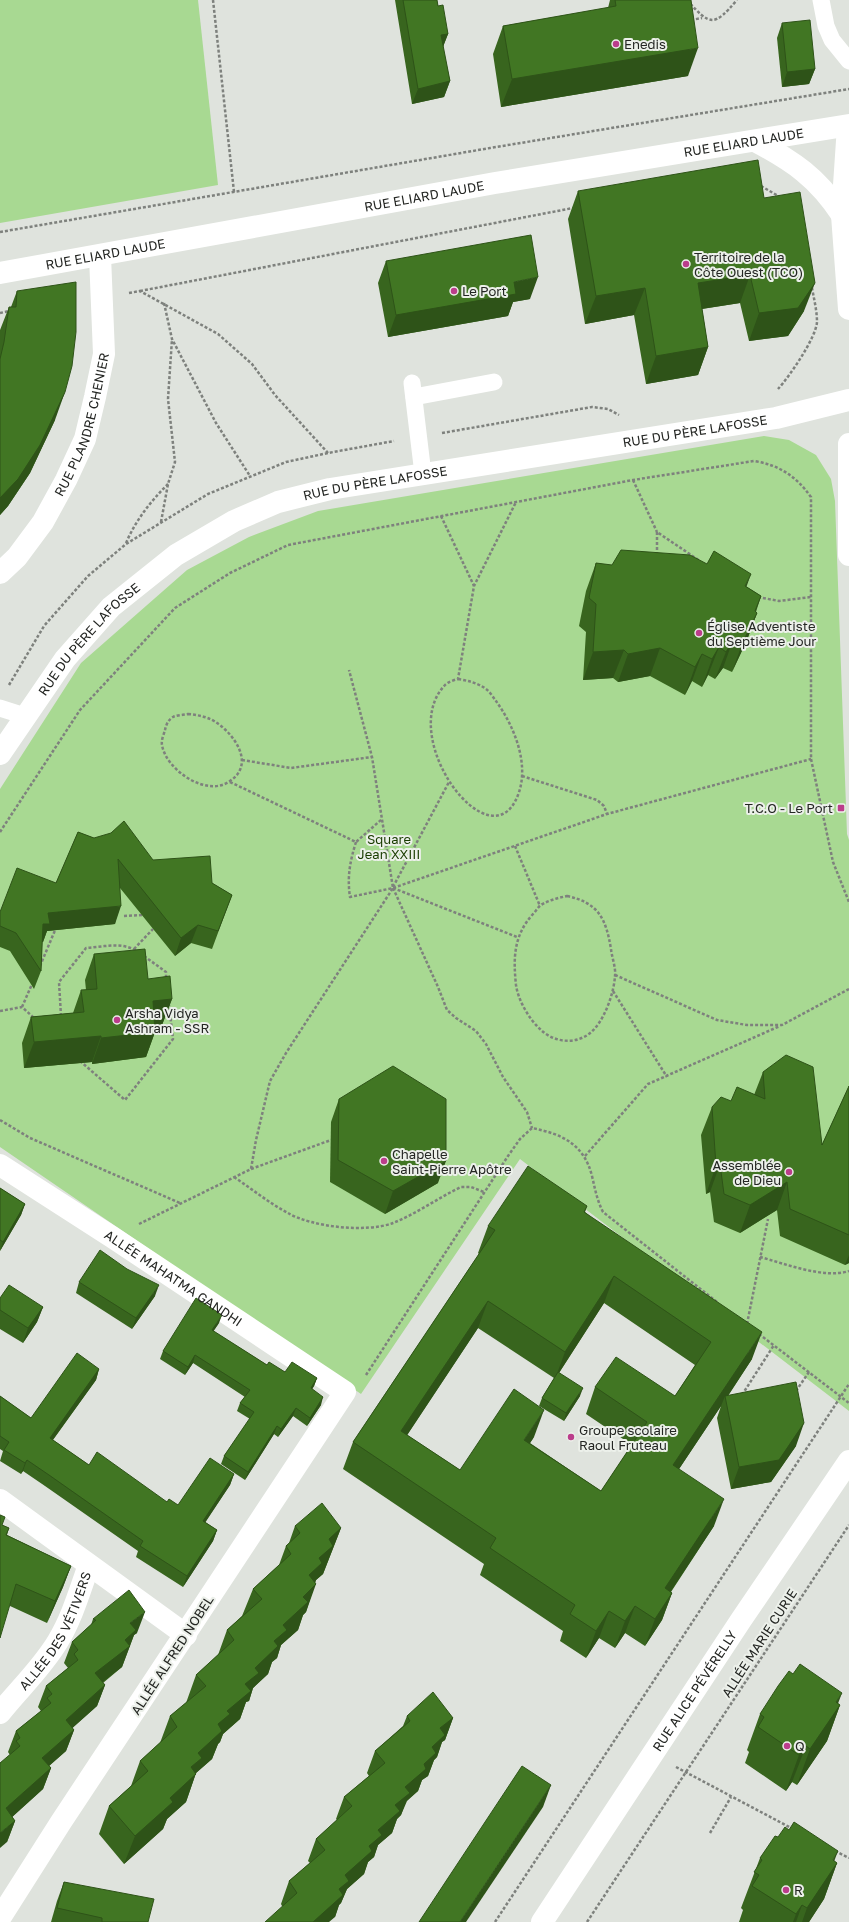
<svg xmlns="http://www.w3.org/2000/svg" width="849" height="1922" viewBox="0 0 849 1922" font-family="'Golos Text',sans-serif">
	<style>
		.green { fill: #a8d992 }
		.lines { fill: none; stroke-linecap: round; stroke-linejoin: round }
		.path { stroke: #7e817d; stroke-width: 2.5; stroke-dasharray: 3 2; stroke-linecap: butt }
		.lane { stroke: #fff; stroke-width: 17 }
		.street { stroke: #fff; stroke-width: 22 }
		.secondary { stroke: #fff; stroke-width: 22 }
		.wall { fill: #38651e; fill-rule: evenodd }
		.shaded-wall { fill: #2e5318 }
		.building { fill: #417623; stroke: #2e5318; fill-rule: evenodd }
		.poi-dot { fill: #bb3d8b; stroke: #ecf0ea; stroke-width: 1.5 }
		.labels { text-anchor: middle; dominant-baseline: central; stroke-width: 4; stroke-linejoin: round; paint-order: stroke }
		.poi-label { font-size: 13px; fill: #242623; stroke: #ecf0ea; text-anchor: start }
		.street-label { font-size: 13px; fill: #242623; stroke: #ecf0ea }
		.park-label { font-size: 13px; fill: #1a3d01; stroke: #ecf0ea }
	</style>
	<rect width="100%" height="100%" fill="#dfe3dd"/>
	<g class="green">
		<polygon points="0,0 198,0 218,185 0,223"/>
		<polygon points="764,436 789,440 816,455 831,479 835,501 847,834 849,840 849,1411 520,1159 361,1394 0,1147 0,789 81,663 187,570 249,537 318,511"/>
	</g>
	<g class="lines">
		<g class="path">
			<polyline points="213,0 234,192"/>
			<path d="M687,0C710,26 714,27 737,0"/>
			<polyline points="691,20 702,18"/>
			<polyline points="761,186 780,197"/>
			<polyline points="0,232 490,148 849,89"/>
			<polyline points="140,291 573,208"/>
			<polyline points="129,293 140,291 218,334 252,364 275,395 328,453"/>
			<polyline points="164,303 172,339 216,423 250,476"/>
			<polyline points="0,313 9,311"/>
			<path d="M778,389C789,377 816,338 817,322C817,311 814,299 812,288"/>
			<polyline points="442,433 592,407 608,409 619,415"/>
			<polyline points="633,480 657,532"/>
			<polyline points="441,516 474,586"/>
			<polyline points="161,522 168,484 175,462 168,399 172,339"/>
			<path d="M126,543C136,520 150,502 168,484"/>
			<polyline points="657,555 657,532 700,561"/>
			<polyline points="758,597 779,601 811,597"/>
			<path d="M458,679C469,681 478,683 486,689C490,692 493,697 496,701C514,726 530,764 518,795C491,866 395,737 445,685C448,682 454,680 458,679L474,586L516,502"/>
			<polyline points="9,685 44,626 88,576 126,544 208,494 286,462 328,453 394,441"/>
			<path d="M188,714C197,715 205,716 214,721C234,733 256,764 230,781C207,798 166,770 162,745C161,740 164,734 165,730C166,725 168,720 173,717C177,715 183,715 188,714Z"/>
			<polyline points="242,760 291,768 372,757"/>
			<polyline points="522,776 597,800 604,806 607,814"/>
			<polyline points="230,782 356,842 382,819"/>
			<path d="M0,832L80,710L175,608L230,573L288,545L633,480L754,461C779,465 796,476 811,497V759L833,862L849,902"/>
			<path d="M356,842C350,861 347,877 350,897L393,888L607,814L811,759"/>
			<polyline points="515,846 540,906"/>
			<polyline points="393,887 449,782"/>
			<polyline points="393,888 438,987 447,1010 456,1018 476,1031 486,1044 503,1077 527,1112 532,1128"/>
			<polyline points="393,888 517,937"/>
			<path d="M567,896C599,903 606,919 611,949C612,958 616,968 615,976C614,992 606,1015 596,1027C582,1045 556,1045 540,1029C529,1019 518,1000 516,985C513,957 514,935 533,914C536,911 538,907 541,905C549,900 558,898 567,896Z"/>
			<polyline points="124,916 144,915"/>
			<polyline points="134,949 153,929"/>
			<polyline points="144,956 166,972 166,980"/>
			<polyline points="40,966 56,928"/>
			<polyline points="615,975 717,1020 747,1025 782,1025 849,989"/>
			<polyline points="613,991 667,1077"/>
			<polyline points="22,1007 32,984"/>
			<polyline points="0,1011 22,1007 34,1018"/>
			<path d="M61,1016L59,982L86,948C103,947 123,941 138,952"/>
			<polyline points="80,1061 125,1100 173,1039 169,1005"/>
			<polyline points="0,1120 30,1138 180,1203"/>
			<polyline points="585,1156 648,1084 780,1026"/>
			<polyline points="251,1169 331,1140"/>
			<path d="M234,1177C252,1189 269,1203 288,1213C312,1227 366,1233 393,1223C416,1214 438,1198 461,1187H471L484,1192"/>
			<polyline points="139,1224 251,1169 256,1140 270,1081 286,1053 393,888 372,757 349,670"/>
			<path d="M760,1257C786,1264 824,1279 849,1271"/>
			<polyline points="747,1324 768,1219"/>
			<polyline points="759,1334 849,1403"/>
			<path d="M366,1375L508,1156L520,1139L532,1128C562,1134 584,1144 592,1176C595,1189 597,1200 603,1212L717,1302"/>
			<polyline points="796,1391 809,1372"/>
			<polyline points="742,1395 774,1345"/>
			<polyline points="676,1767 793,1829"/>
			<polyline points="710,1833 731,1797"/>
			<polyline points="835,1851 849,1858"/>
			<polyline points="495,1922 849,1384"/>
			<polyline points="587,1922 849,1525"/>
		</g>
		<g class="lane">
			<polyline points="821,0 826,26 832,40 849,61"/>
			<polyline points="412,383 423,474"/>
			<polyline points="414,397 494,382"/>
			<polyline points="0,708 25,716"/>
		</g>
		<g class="street">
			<path id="s1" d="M0,573L17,557L43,522L66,480L85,439L95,397L104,354L100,256"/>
			<path id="s2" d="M0,754L65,659L111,607L176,555L234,521L278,502L330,489L776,418L849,400"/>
			<path id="s3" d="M0,1165L112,1237L345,1392L61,1822L0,1918"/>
			<polyline points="0,1500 186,1635"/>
			<path id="s4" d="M0,1713C19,1689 42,1668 58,1641C72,1618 80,1590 89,1565"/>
		</g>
		<g class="secondary">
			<polyline points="848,126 842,215 849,309"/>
			<path d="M755,141C793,161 818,178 842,215"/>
			<path id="s5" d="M0,273L495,183L849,125"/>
			<polyline points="849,444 849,555"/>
			<path id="s6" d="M542,1922L741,1620L849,1461"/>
		</g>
	</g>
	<g class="wall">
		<polygon points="395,0 437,0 438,6 448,34 443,47 450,81 444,97 412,104"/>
		<polygon points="610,0 691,0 688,76 501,107 493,54 503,26 608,8"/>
		<polygon points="782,23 815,69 809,84 782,87 777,38"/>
		<polygon points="578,191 764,198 804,311 788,336 749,341 740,303 702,309 708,347 698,375 646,384 634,315 585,324 568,219"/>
		<polygon points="386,261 530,299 513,302 508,316 388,337 378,283"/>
		<polygon points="17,291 55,420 30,473 8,506 0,515 0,330 9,307 11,307"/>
		<polygon points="596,563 747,587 761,596 756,612 757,613 747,640 732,672 723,668 715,679 708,675 702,687 692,681 685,695 650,676 618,682 613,678 583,680 586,632 579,626 586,591"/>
		<polygon points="78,832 212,883 232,895 212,949 191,943 175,956 120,888 115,924 47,931 43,942 42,942 41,971 34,989 10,951 0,947 0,912 56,883"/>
		<polygon points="94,954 148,979 172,999 162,1025 154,1026 155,1032 146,1057 92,1064 92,1062 24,1068 22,1043 31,1017 73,1013 81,990 86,990 85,980"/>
		<polygon points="763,1072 822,1145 849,1086 849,1263 845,1265 780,1236 777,1210 740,1233 714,1222 710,1192 706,1194 701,1135 712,1107 754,1095"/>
		<polygon points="339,1099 438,1183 385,1214 330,1182 331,1122"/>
		<polygon points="0,1188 25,1204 21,1215 0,1251"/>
		<path d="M587,1206L585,1212L752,1359L728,1396L796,1446L771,1482L731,1489L717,1418L721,1406L679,1469L714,1526L671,1592L672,1593L662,1620L645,1646L625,1633L615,1648L599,1638L586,1658L560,1641L563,1631L480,1575L484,1564L343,1469L353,1442L479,1254L478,1253L488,1226ZM604,1303L695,1365L675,1396L595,1387L586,1414L632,1445L601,1491L530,1443L534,1437L460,1470L407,1435L478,1328L554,1378L542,1398L539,1406L564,1421L580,1396L559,1373Z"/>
		<polygon points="79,1282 155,1296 132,1329 76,1293"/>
		<polygon points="0,1298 43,1307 37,1322 23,1343 0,1329"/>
		<polygon points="219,1323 213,1331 267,1365 285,1372 317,1378 314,1386 312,1389 321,1405 307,1426 293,1416 278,1437 274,1434 245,1480 221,1464 224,1456 250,1419 237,1411 240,1403 245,1397 193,1363 185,1375 160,1359 163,1351"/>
		<polygon points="99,1369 96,1380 53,1440 89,1465 167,1502 178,1505 234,1474 230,1485 205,1522 217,1530 213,1541 183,1587 136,1557 138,1551 45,1486 23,1471 21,1474 0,1461 3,1451 0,1449 0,1396 31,1418"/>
		<polygon points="2,1525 9,1528 7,1535 71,1566 63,1587 47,1623 10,1606"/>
		<polygon points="295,1526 341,1528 323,1574 316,1580 306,1612 303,1615 298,1630 281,1645 277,1658 272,1662 268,1674 253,1688 249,1701 246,1702 240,1719 223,1734 220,1742 218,1744 212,1759 196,1773 186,1802 167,1819 163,1829 124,1864 99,1834 109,1806 131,1786 140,1761 160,1743 170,1716 186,1703 196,1675 218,1655 227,1630 242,1616 253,1589 279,1565 286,1546 289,1543"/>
		<polygon points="93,1619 137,1633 134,1635 122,1667 103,1683 105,1685 97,1706 72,1728 74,1730 66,1751 49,1766 51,1768 43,1789 12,1817 15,1821 7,1842 10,1755 8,1752 16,1731 41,1711 38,1707 46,1686 68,1668 64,1663 72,1642 91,1625"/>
		<polygon points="793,1674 840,1705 827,1741 797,1785 792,1782 786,1791 745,1763 749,1752 747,1750 760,1714"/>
		<polygon points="407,1716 453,1718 445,1740 442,1742 437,1757 434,1760 428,1776 422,1780 418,1791 406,1801 401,1815 397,1819 392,1833 378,1845 374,1857 368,1862 364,1874 347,1889 341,1903 339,1905 335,1917 282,1906 281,1904 289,1881 310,1863 308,1861 316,1839 337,1820 336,1819 344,1797 369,1776 367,1773 375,1751 403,1726"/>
		<polygon points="778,1837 834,1861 837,1863 824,1899 809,1922 739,1922 743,1910 741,1908 760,1858"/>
		<polygon points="64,1882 148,1922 51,1922 57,1901"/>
	</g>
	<g class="shaded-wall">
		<polygon points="448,34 442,49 441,35"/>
		<polygon points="698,48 688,76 501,107 512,79"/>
		<polygon points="815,69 809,84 782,87 787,72"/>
		<polygon points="450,81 444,97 412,104 418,89"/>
		<polygon points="750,275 740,303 688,311 698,283"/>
		<polygon points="538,277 530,299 513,302 508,316 388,337 396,315 514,282"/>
		<polygon points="815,283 804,311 788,336 749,341 759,313"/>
		<polygon points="645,288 634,315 585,324 596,296"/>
		<polygon points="708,347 698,375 646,384 656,356"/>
		<polygon points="65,392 55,420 30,473 8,506 0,515 0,498"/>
		<polygon points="751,574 741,602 745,586"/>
		<polygon points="757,613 747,640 732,672 742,644"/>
		<polygon points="733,640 723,668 715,679 726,652"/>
		<polygon points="719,647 708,675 702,687 712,659"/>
		<polygon points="660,648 650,676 618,682 628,654"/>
		<polygon points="624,650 613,678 583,680 593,652"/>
		<polygon points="702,654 692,681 685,695 695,667"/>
		<polygon points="121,906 115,924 47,931 43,942 37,942 43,924 48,913"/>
		<polygon points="198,925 191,943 175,956 181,938"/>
		<polygon points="172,999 162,1025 143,1027 153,1001"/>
		<polygon points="155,1032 146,1057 92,1064 101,1038"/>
		<polygon points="101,1036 92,1062 24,1068 34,1042"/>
		<polygon points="446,1161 438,1183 385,1214 393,1191"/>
		<polygon points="720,1164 710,1192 706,1194 716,1166"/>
		<polygon points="787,1182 777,1210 740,1233 750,1205"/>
		<polygon points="25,1204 21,1215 0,1251 3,1242"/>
		<polygon points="849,1255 849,1263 845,1265"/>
		<polygon points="614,1276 604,1303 555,1379 565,1352"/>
		<polygon points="159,1285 155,1296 132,1329 136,1318"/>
		<polygon points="488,1301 478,1328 392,1458 401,1431"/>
		<polygon points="43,1307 37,1322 23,1343 28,1328"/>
		<polygon points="222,1315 219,1323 209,1338 212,1330"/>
		<polygon points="762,1332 752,1359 725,1400 725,1396 721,1406 663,1493 673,1465"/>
		<polygon points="195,1355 193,1363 185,1375 188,1367"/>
		<polygon points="99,1369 96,1380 46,1449 50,1438"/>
		<polygon points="317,1378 314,1386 308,1396 311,1388"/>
		<polygon points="583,1388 580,1396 564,1421 566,1413"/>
		<polygon points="323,1397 321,1405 307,1426 310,1418"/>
		<polygon points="296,1408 293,1416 278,1437 281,1429"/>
		<polygon points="544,1410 534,1437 514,1467 524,1440"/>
		<polygon points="804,1423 796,1446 771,1482 731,1489 739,1467"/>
		<polygon points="277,1426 274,1434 245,1480 248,1472"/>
		<polygon points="27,1460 23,1471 21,1474 25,1463"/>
		<polygon points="234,1474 230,1485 199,1532 203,1521"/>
		<polygon points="724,1499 714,1526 655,1615 665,1588"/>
		<polygon points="341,1528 323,1574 316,1580 313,1587 316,1584 306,1612 303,1615 298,1630 281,1645 277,1658 272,1662 268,1674 253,1688 249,1701 246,1702 240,1719 223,1734 220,1742 218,1744 212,1759 196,1773 186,1802 167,1819 163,1829 124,1864 135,1836 170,1798 191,1767 198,1753 218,1724 255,1668 274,1641 309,1575 319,1558 329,1539"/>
		<polygon points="217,1530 213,1541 183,1587 187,1576"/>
		<polygon points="71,1566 63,1587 47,1623 55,1601"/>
		<polygon points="672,1593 662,1620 645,1646 655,1619"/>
		<polygon points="635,1606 625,1633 615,1648 625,1621"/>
		<polygon points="609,1611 599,1638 586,1658 596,1631"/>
		<polygon points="145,1612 137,1633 134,1635 122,1667 87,1694 95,1673 130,1623"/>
		<polygon points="105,1685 97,1706 58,1741 66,1720"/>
		<polygon points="842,1693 834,1714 840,1705 827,1741 797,1785 810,1749 836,1702"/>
		<polygon points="453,1718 445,1740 442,1742 437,1757 434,1760 428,1776 422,1780 418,1791 407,1801 401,1815 397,1819 392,1833 378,1845 374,1857 368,1862 364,1874 347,1889 341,1903 339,1905 335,1917 329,1922 313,1922 339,1889 345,1875 369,1846 378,1830 395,1805 405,1787 424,1764 440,1728"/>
		<polygon points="74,1730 66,1751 34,1779 42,1758"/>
		<polygon points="806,1746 792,1782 786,1791 799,1755"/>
		<polygon points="51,1768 43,1789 0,1828 6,1808"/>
		<polygon points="551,1785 543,1807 466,1922 460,1922"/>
		<polygon points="15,1821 7,1842 0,1848 0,1833"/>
		<polygon points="838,1851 829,1875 837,1863 824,1899 809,1922 802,1922 807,1908"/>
		<polygon points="802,1905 796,1922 793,1922 796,1914"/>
	</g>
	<g class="building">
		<polygon points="403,0 437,0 438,6 443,5 448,34 441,35 450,81 418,89"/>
		<polygon points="615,0 691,0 698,48 512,79 503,26 616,6"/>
		<polygon points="810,20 815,69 787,72 782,23"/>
		<polygon points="758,160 764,198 800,192 815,283 798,308 759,313 750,275 698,283 708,347 656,356 645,288 596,296 578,191"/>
		<polygon points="531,235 538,277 514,282 516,294 396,315 386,261"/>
		<polygon points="76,282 76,332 72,366 65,392 40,445 18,479 0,498 0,359 4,342 9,307 16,307 17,291"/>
		<polygon points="621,550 690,555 707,564 714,551 751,574 745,586 761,596 755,611 757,613 742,644 733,640 726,652 719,647 712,659 702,654 695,667 660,648 628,654 624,650 593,652 596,604 589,598 596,563 612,565"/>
		<polygon points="124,821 153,860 210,856 212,883 232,895 218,931 198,925 181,938 118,859 121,906 48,913 50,924 43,924 41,971 16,933 0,926 0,912 17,868 56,883 78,832 94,838 111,833"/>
		<polygon points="145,949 148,979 170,976 172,999 153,1001 155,1032 101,1038 101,1036 34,1042 31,1017 84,1012 81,990 97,989 94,954"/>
		<polygon points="786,1055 813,1067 822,1145 849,1086 849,1235 790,1209 787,1182 750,1205 724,1194 720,1164 716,1166 712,1107 721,1097 731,1101 737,1087 765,1099 763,1072"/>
		<polygon points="393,1066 446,1099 446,1161 393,1191 338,1160 339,1099"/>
		<path d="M528,1166L587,1206L584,1212L762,1332L673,1465L724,1499L665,1588L672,1593L655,1619L635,1606L625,1621L609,1611L596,1631L570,1614L575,1605L490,1548L496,1538L353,1442L495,1230L488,1226ZM614,1276L711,1342L675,1396L616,1357L595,1387L647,1422L601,1491L524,1440L544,1410L514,1389L460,1470L401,1431L488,1301L565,1352Z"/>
		<polygon points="0,1188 25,1204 3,1242 0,1240"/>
		<polygon points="100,1250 127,1269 159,1285 136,1318 79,1282"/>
		<polygon points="9,1285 43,1307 28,1328 0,1310 0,1298"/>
		<polygon points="196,1298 222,1315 212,1330 267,1365 269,1362 285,1372 292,1362 317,1378 311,1388 323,1397 310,1418 296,1408 281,1429 277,1426 248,1472 224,1456 254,1412 240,1403 250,1390 195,1355 188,1367 163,1351"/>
		<polygon points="77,1353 99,1369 50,1438 89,1465 97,1452 167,1502 169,1499 178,1505 210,1458 234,1474 203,1521 217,1530 187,1576 140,1546 143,1541 49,1475 27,1460 25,1463 4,1450 9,1442 0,1436 0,1396 31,1418"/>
		<polygon points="558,1372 583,1388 566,1413 542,1398"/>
		<polygon points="796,1382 804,1423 779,1460 739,1467 725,1396"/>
		<polygon points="322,1503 341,1528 329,1539 333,1546 319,1558 322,1563 309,1575 316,1584 303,1597 308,1602 283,1625 287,1630 274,1641 278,1646 255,1668 259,1673 245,1684 251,1691 227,1711 230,1714 218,1724 222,1731 198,1753 202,1758 191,1767 196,1774 170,1798 173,1802 135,1836 109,1806 148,1771 140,1761 177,1727 170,1716 206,1686 196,1675 234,1640 227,1630 262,1599 253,1589 291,1554 286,1546 300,1533 295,1526"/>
		<polygon points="0,1515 5,1517 2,1525 9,1528 6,1535 71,1566 55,1601 16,1584 0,1638"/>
		<polygon points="129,1590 145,1612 130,1623 136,1630 125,1640 130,1646 95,1673 105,1685 66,1720 74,1730 42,1758 51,1768 6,1808 15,1821 0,1833 0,1763 20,1746 16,1741 20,1738 16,1731 51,1703 47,1698 52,1694 46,1686 78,1660 74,1654 78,1650 72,1642 96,1620 93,1619"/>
		<polygon points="800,1664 842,1693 836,1702 840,1705 810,1749 806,1746 799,1755 758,1727 764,1717 760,1714 778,1686 789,1671 793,1674"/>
		<polygon points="433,1692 453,1718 440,1728 445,1735 432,1747 436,1753 424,1764 426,1769 405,1787 410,1793 395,1805 400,1811 378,1830 382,1835 369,1846 372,1851 345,1875 349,1881 339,1889 343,1895 313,1922 265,1922 297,1893 289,1881 325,1850 316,1839 352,1806 344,1797 385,1763 375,1751 410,1721 407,1716"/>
		<polygon points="522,1766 551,1785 460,1922 419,1922"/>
		<polygon points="794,1822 838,1851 833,1860 837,1863 807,1908 802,1905 796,1914 752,1886 759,1875 754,1872 762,1860 760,1858 775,1836 778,1837 785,1827 789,1830"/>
		<polygon points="64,1882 154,1899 148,1922 102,1922 102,1918 57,1908"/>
	</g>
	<g class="poi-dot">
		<circle cx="616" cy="44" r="4"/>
		<circle cx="686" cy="264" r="4"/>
		<circle cx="454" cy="291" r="4"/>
		<circle cx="699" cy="633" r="4"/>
		<rect x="837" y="804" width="8" height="8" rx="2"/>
		<circle cx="117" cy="1020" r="4"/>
		<circle cx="384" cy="1161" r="4"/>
		<circle cx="789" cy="1172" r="4"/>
		<circle cx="571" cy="1437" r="4"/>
		<circle cx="787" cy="1746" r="4"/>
		<circle cx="786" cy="1890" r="4"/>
	</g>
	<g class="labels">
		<g class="poi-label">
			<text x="624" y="44">Enedis</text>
			<text x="694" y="257">Territoire de la<tspan x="694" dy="15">Côte Ouest (TCO)</tspan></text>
			<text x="462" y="291">Le Port</text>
			<text x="707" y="626">Église Adventiste<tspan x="707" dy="15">du Septième Jour</tspan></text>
			<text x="833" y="808" text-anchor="end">T.C.O - Le Port</text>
			<text x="125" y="1013">Arsha Vidya<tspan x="125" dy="15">Ashram - SSR</tspan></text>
			<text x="392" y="1154">Chapelle<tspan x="392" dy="15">Saint-Pierre Apôtre</tspan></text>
			<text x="781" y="1165" text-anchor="end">Assemblée<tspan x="781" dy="15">de Dieu</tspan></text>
			<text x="579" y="1430">Groupe scolaire<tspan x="579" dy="15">Raoul Fruteau</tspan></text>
			<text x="795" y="1746">Q</text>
			<text x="794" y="1890">R</text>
		</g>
		<g class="street-label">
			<text stroke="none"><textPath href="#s5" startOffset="755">RUE ELIARD LAUDE</textPath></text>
			<text stroke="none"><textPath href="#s5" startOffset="431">RUE ELIARD LAUDE</textPath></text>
			<text stroke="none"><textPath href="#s5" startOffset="107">RUE ELIARD LAUDE</textPath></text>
			<text stroke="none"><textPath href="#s1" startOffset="173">RUE PLANDRE CHENIER</textPath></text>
			<text stroke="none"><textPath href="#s2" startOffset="806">RUE DU PÈRE LAFOSSE</textPath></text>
			<text stroke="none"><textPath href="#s2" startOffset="482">RUE DU PÈRE LAFOSSE</textPath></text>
			<text stroke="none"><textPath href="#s2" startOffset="146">RUE DU PÈRE LAFOSSE</textPath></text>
			<text stroke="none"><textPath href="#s3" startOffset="207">ALLÉE MAHATMA GANDHI</textPath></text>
			<text stroke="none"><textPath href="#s4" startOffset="100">ALLÉE DES VÉTIVERS</textPath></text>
			<text transform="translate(759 1643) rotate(-57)">ALLÉE MARIE CURIE</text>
			<text transform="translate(172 1655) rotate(-57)">ALLÉE ALFRED NOBEL</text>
			<text stroke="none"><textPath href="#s6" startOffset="277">RUE ALICE PÉVÉRELLY</textPath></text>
		</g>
		<g class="park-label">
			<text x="389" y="839">Square<tspan x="389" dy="15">Jean XXIII</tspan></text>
		</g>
	</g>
</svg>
